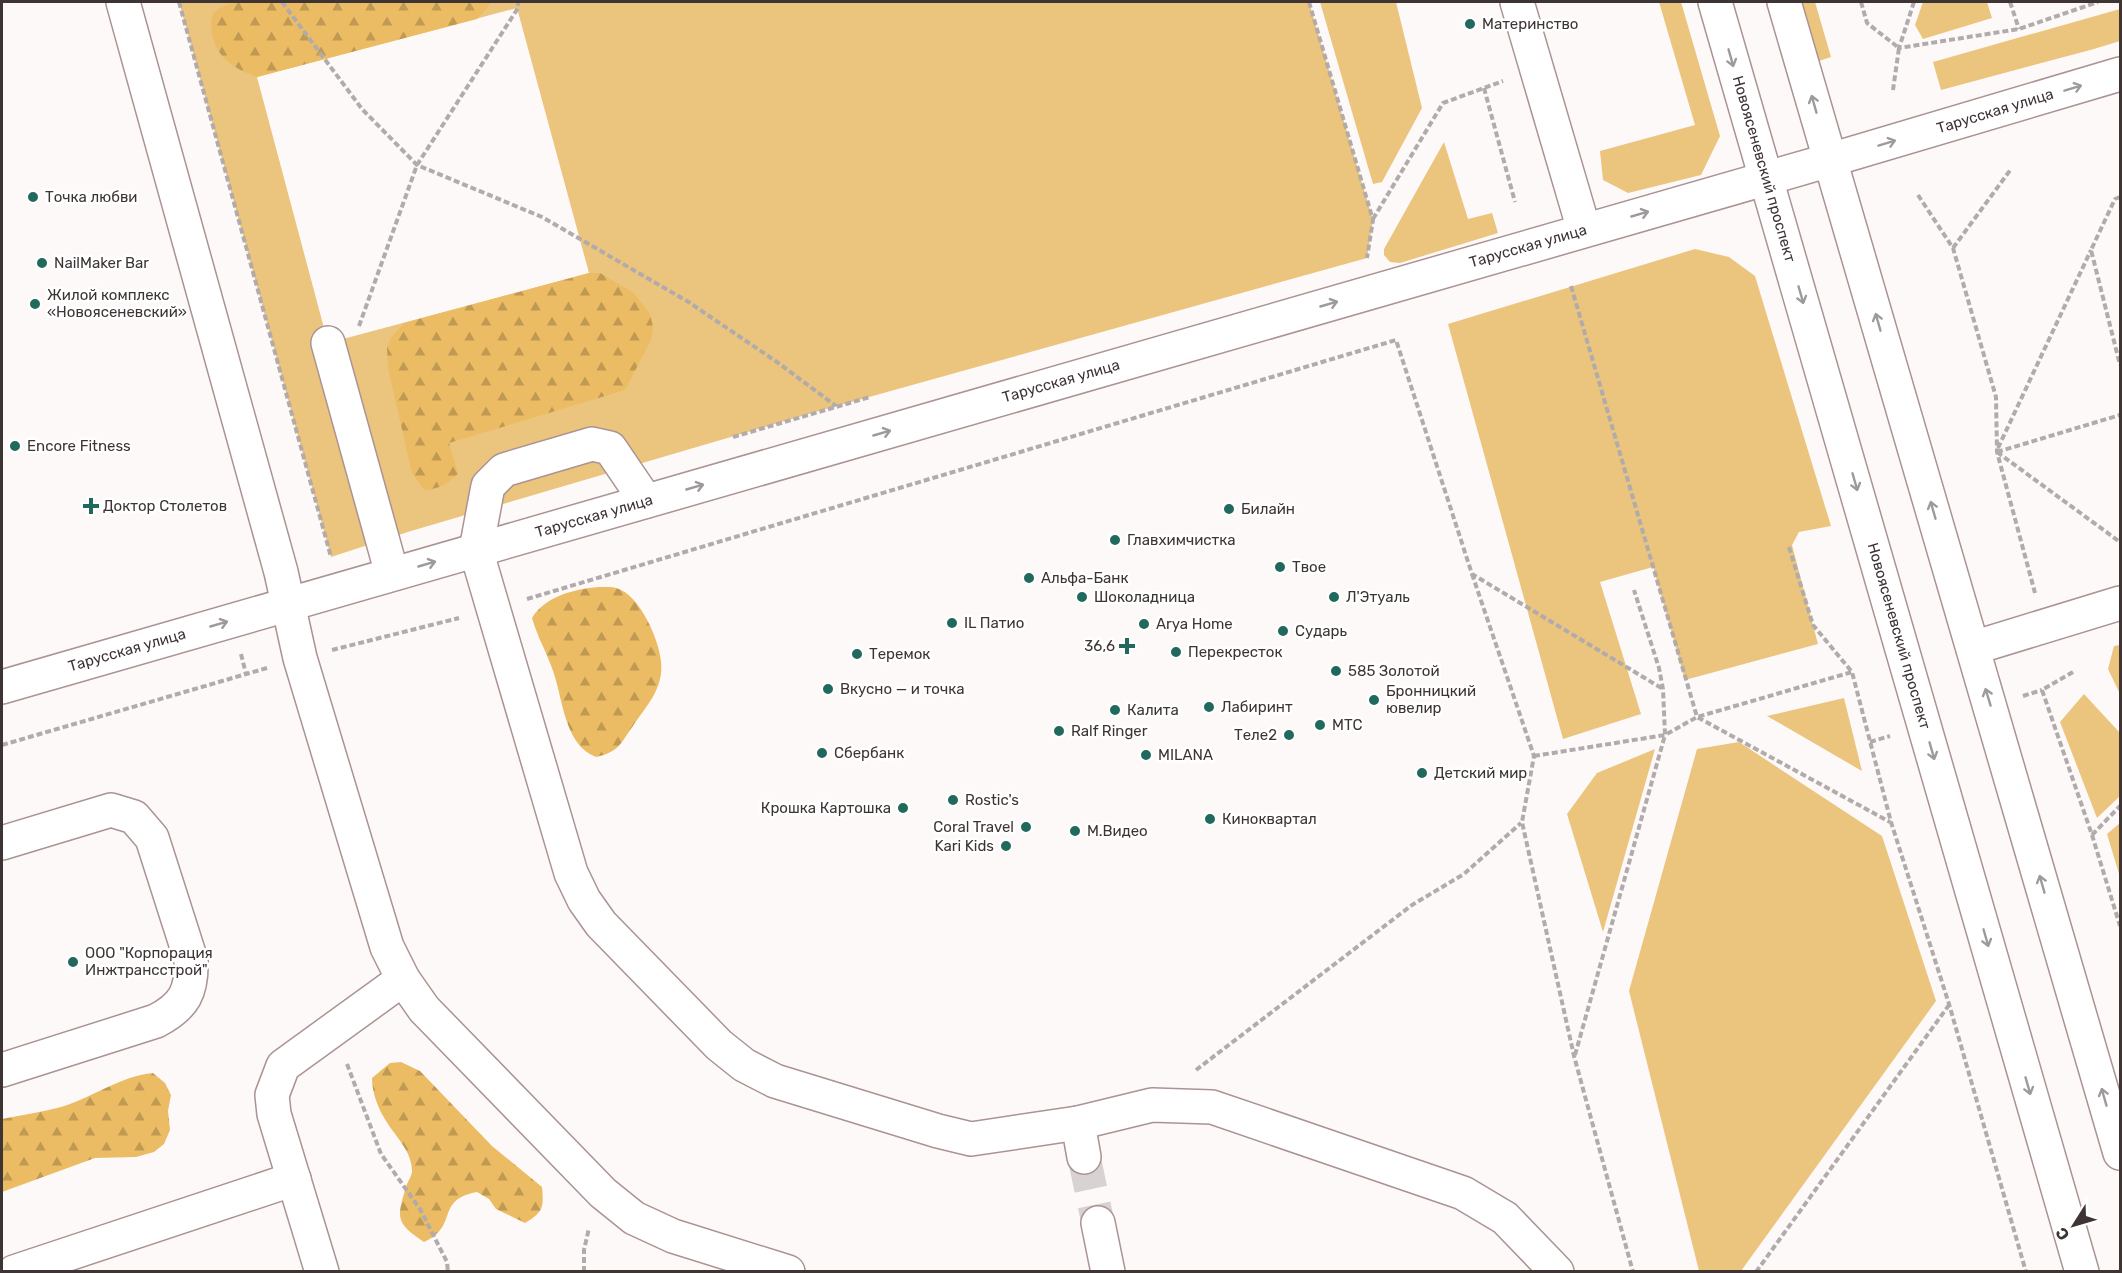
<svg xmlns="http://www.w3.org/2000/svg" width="2122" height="1273" viewBox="0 0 2122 1273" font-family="Rubik,sans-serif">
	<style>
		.green { fill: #ebc47d; fill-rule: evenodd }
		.forest { fill: url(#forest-firs) }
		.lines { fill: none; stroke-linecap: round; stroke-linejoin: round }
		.minor-tunnel { stroke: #d8d2d2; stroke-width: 33; stroke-dasharray: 33 16; stroke-linecap: butt }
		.minor-casing { stroke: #ab9393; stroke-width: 36 }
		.major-casing { stroke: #ab9393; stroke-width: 36 }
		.path { stroke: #b2abab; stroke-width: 4; stroke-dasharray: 6 3; stroke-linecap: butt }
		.minor { stroke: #fff; stroke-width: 33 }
		.major { stroke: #fff; stroke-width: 33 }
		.oneway { stroke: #9e9a9a }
		.poi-dot { fill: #22695d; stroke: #fff; stroke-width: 2 }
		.labels { text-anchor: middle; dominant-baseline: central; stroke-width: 5; stroke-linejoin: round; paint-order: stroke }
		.poi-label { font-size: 15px; fill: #3e3434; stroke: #fff; text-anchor: start }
		.street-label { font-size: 15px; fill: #3e3434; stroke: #fff }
	</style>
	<defs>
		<pattern id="forest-firs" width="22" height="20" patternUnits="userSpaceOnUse" patternTransform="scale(1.5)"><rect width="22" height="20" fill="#ebbc63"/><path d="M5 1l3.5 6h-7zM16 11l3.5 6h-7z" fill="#c09a52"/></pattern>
	</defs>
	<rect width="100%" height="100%" fill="#fef9f9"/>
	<g class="green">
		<path d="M179,2H1309L1373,220L1367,258L819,411L411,531L331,557ZM517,8L589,273L328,343L257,77Z"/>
		<polygon points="1320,2 1396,2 1422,108 1382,182 1373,184"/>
		<polygon points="1659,2 1681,2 1720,136 1701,175 1628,193 1603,180 1600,151 1695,125"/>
		<polygon points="1789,2 1815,2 1831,57 1807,65"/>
		<polygon points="1923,2 1987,2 1992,18 1923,39 1915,25"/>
		<polygon points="2120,9 2120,41 2094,49 1941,90 1933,62"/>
		<polygon points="1444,142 1468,219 1492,213 1498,233 1400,263 1390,262 1384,255 1384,249"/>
		<polygon points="1695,249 1729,257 1755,276 1831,526 1799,532 1792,545 1818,644 1685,680 1653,567 1600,582 1641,714 1563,739 1448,324"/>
		<polygon points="2120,645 2120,694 2108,669 2114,646"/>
		<polygon points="2084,694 2120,733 2120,796 2097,818 2060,722"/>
		<polygon points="1844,698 1862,771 1767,716"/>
		<polygon points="1739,742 1882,836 1936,1001 1741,1271 1699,1271 1629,991 1697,749"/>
		<polygon points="1655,749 1603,932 1567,814 1597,773"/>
		<polygon points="2120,823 2120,877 2107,834"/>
	</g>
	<g class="forest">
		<path d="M238,2H492L477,19L257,77C235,69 216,58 212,33C208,10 218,7 238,2Z"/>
		<path d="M589,273H600L634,293L650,314L653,327L651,340L625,390L449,443L458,474C447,484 439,489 424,490L412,473L388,368L387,348L391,338L404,323Z"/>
		<path d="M598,587C606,587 615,586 621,590C643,600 665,651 661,674C658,695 644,709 633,726C620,744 619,752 596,757C564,745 563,698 553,671C547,653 537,636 532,618C545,596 575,589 598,587Z"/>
		<path d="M401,1062L420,1071L492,1146L542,1187C544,1208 543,1212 525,1223L496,1209L489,1199L477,1192C434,1200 460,1226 424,1242C394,1222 397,1217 407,1184C409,1180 412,1175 412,1171C412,1151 395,1136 386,1121C378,1108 372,1093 372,1078L390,1063Z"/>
		<path d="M153,1073L165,1083L171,1095L168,1111L170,1130L164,1144L154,1152L136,1157L95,1158L2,1192V1119C21,1115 42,1112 61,1107C92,1098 120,1076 153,1073Z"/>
	</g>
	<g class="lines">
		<polyline class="minor-tunnel" points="1084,1157 1098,1223"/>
		<defs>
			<g id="minor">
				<polyline points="123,2 281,572 300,658 387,947 403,979 424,1009 603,1193 634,1218 673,1236 788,1272"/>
				<polyline points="1517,2 1584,230"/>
				<polyline points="328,343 392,574"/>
				<polyline points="646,501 610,448 592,444 504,470 488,486 476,550 571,873 584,900 601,924 719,1045 744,1065 775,1081 938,1131 971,1139 1078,1123 1152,1105 1212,1107 1463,1193 1505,1218 1557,1272"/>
				<polyline points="1973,648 2120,603"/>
				<path d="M2,843L111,810L134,817L152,838L191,960C192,991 185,1006 156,1021L2,1070"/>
				<polyline points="1078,1123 1084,1157"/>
				<polyline points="1098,1223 1108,1272"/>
				<polyline points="14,1272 294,1179"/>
				<polyline points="322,1272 274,1114 272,1095 283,1066 403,979"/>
			</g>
			<g id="major">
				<polyline points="1715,2 2082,1272"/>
				<polyline points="1784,2 2120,1153"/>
				<polyline points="2,687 1830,160 2120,74"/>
			</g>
		</defs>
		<use href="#minor" class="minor-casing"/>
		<use href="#major" class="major-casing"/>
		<g class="path">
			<polyline points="179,2 331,557"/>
			<polyline points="282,2 362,109 417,165 542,217 687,301 777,362 836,406"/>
			<polyline points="1309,2 1373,220 1367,258"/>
			<polyline points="1861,2 1867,23 1899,48 1893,90"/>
			<polyline points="1914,2 1899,48 2019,29 2098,2"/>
			<polyline points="2010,2 2019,29"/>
			<polyline points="1484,88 1515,202"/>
			<polyline points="1918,195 1953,248 1996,397 1997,452 2035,593"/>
			<polyline points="2120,197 2115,199 2091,250 2120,365"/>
			<polyline points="1373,219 1443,103 1503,81"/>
			<polyline points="1953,248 2011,169"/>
			<polyline points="1571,286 1697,717 1890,822"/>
			<polyline points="359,326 417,165 518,8 518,2"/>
			<polyline points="733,437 870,397"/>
			<polyline points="1998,448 2091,250"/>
			<polyline points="1997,452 2120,542"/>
			<polyline points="1997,452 2120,415"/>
			<polyline points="1789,547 1813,625 1852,672 1891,822 1949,1004 2026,1272"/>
			<polyline points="1472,574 1534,756 1522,822 1574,1056 1633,1272"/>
			<polyline points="527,599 1396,340 1472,574 1663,689"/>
			<polyline points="332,650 459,618"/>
			<polyline points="241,654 246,674"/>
			<polyline points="2073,672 2042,690 2092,835 2120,926"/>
			<polyline points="2023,696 2042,690"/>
			<polyline points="1870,742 1890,736"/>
			<polyline points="2,745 267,668"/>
			<polyline points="1534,756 1665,735 1697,717 1852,672"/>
			<polyline points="2092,835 2120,806"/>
			<polyline points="1575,1055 1665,735 1663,689 1659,668 1634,590"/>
			<polyline points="347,1064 381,1154 420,1209 447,1262 448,1272"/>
			<polyline points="1196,1070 1412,905 1464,874 1521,823"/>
			<polyline points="584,1272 584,1250 589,1228"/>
			<polyline points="1756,1272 1949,1005"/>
		</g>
		<use href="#minor" class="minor"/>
		<use href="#major" class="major"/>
	</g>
	<defs><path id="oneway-shaft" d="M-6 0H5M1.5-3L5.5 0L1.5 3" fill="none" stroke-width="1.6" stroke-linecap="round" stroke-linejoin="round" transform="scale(1.5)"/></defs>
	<g class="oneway">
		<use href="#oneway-shaft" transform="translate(1731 58) rotate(74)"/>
		<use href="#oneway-shaft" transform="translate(2073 88) rotate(-17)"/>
		<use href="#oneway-shaft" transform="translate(1814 104) rotate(-106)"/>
		<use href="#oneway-shaft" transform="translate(1887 143) rotate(-17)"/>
		<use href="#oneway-shaft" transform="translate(1640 214) rotate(-16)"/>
		<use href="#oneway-shaft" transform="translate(1801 295) rotate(74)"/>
		<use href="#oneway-shaft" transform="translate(1329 304) rotate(-16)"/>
		<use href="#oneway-shaft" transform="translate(1878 322) rotate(-106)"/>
		<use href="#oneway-shaft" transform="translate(882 433) rotate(-16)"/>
		<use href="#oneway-shaft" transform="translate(1855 482) rotate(74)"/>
		<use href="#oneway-shaft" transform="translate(695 487) rotate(-16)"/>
		<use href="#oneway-shaft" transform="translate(1933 510) rotate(-106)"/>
		<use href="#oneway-shaft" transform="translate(427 564) rotate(-16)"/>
		<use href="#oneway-shaft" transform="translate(219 624) rotate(-16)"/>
		<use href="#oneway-shaft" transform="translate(1988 697) rotate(-107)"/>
		<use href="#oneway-shaft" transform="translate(1932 751) rotate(74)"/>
		<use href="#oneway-shaft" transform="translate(2042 884) rotate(-106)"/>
		<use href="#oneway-shaft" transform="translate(1986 938) rotate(74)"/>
		<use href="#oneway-shaft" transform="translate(2028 1086) rotate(74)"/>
		<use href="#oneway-shaft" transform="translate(2104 1097) rotate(-106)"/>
	</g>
	<g class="poi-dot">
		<circle cx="1470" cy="24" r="6"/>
		<circle cx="33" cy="197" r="6"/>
		<circle cx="42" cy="263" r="6"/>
		<circle cx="35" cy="304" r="6"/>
		<circle cx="15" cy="446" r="6"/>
		<path d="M88 497h6v6h6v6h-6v6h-6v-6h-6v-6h6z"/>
		<circle cx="1229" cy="509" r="6"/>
		<circle cx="1115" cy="540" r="6"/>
		<circle cx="1280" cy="567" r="6"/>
		<circle cx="1029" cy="578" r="6"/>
		<circle cx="1082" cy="597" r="6"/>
		<circle cx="1334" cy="597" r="6"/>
		<circle cx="952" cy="623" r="6"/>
		<circle cx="1144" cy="624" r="6"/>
		<circle cx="1283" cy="631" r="6"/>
		<path d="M1124 637h6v6h6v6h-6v6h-6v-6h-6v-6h6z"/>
		<circle cx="1176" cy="652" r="6"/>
		<circle cx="857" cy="654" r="6"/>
		<circle cx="1336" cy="671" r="6"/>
		<circle cx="828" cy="689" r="6"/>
		<circle cx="1374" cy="700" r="6"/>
		<circle cx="1209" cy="707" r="6"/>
		<circle cx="1115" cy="710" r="6"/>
		<circle cx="1320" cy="725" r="6"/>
		<circle cx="1059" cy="731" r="6"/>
		<circle cx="1289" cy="735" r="6"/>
		<circle cx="822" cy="753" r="6"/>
		<circle cx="1146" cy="755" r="6"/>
		<circle cx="1422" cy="773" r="6"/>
		<circle cx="953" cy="800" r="6"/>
		<circle cx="903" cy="808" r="6"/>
		<circle cx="1210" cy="819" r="6"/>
		<circle cx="1026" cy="827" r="6"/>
		<circle cx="1075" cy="831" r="6"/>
		<circle cx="1006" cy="846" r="6"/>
		<circle cx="73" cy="962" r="6"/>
	</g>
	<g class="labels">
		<g class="poi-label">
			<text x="1482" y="24">Материнство</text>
			<text x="45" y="197">Точка любви</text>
			<text x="54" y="263">NailMaker Bar</text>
			<text x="47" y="295">Жилой комплекс<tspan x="47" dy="17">«Новоясеневский»</tspan></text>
			<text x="27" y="446">Encore Fitness</text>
			<text x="103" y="506">Доктор Столетов</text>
			<text x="1241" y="509">Билайн</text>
			<text x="1127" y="540">Главхимчистка</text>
			<text x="1292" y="567">Твое</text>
			<text x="1041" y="578">Альфа-Банк</text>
			<text x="1094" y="597">Шоколадница</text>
			<text x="1346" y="597">Л'Этуаль</text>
			<text x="964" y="623">IL Патио</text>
			<text x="1156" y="624">Arya Home</text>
			<text x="1295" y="631">Сударь</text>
			<text x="1115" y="646" text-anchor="end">36,6</text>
			<text x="1188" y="652">Перекресток</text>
			<text x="869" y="654">Теремок</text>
			<text x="1348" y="671">585 Золотой</text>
			<text x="840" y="689">Вкусно — и точка</text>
			<text x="1386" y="691">Бронницкий<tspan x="1386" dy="17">ювелир</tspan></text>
			<text x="1221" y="707">Лабиринт</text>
			<text x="1127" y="710">Калита</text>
			<text x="1332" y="725">МТС</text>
			<text x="1071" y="731">Ralf Ringer</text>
			<text x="1277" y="735" text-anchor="end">Теле2</text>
			<text x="834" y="753">Сбербанк</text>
			<text x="1158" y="755">MILANA</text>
			<text x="1434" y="773">Детский мир</text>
			<text x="965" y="800">Rostic's</text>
			<text x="891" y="808" text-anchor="end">Крошка Картошка</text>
			<text x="1222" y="819">Киноквартал</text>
			<text x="1014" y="827" text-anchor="end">Coral Travel</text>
			<text x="1087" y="831">М.Видео</text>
			<text x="994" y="846" text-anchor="end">Kari Kids</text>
			<text x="85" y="953">ООО "Корпорация<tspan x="85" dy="17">Инжтрансстрой"</tspan></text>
		</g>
		<g class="street-label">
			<text transform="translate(1995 111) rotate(-17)">Тарусская улица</text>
			<text transform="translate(1764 169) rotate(74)">Новоясеневский проспект</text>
			<text transform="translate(1528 246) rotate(-16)">Тарусская улица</text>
			<text transform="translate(1061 381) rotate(-16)">Тарусская улица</text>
			<text transform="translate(594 516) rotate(-16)">Тарусская улица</text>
			<text transform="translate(1899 636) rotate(74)">Новоясеневский проспект</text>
			<text transform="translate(127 650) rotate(-16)">Тарусская улица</text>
		</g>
	</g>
	<rect width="2122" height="1273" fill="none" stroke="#3e3434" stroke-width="6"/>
	<g transform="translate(2074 1225) rotate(233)" stroke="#ffffff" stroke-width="4.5" paint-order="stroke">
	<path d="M0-4.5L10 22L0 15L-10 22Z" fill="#3e3434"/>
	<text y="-9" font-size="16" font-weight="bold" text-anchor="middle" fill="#3e3434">С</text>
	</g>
</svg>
